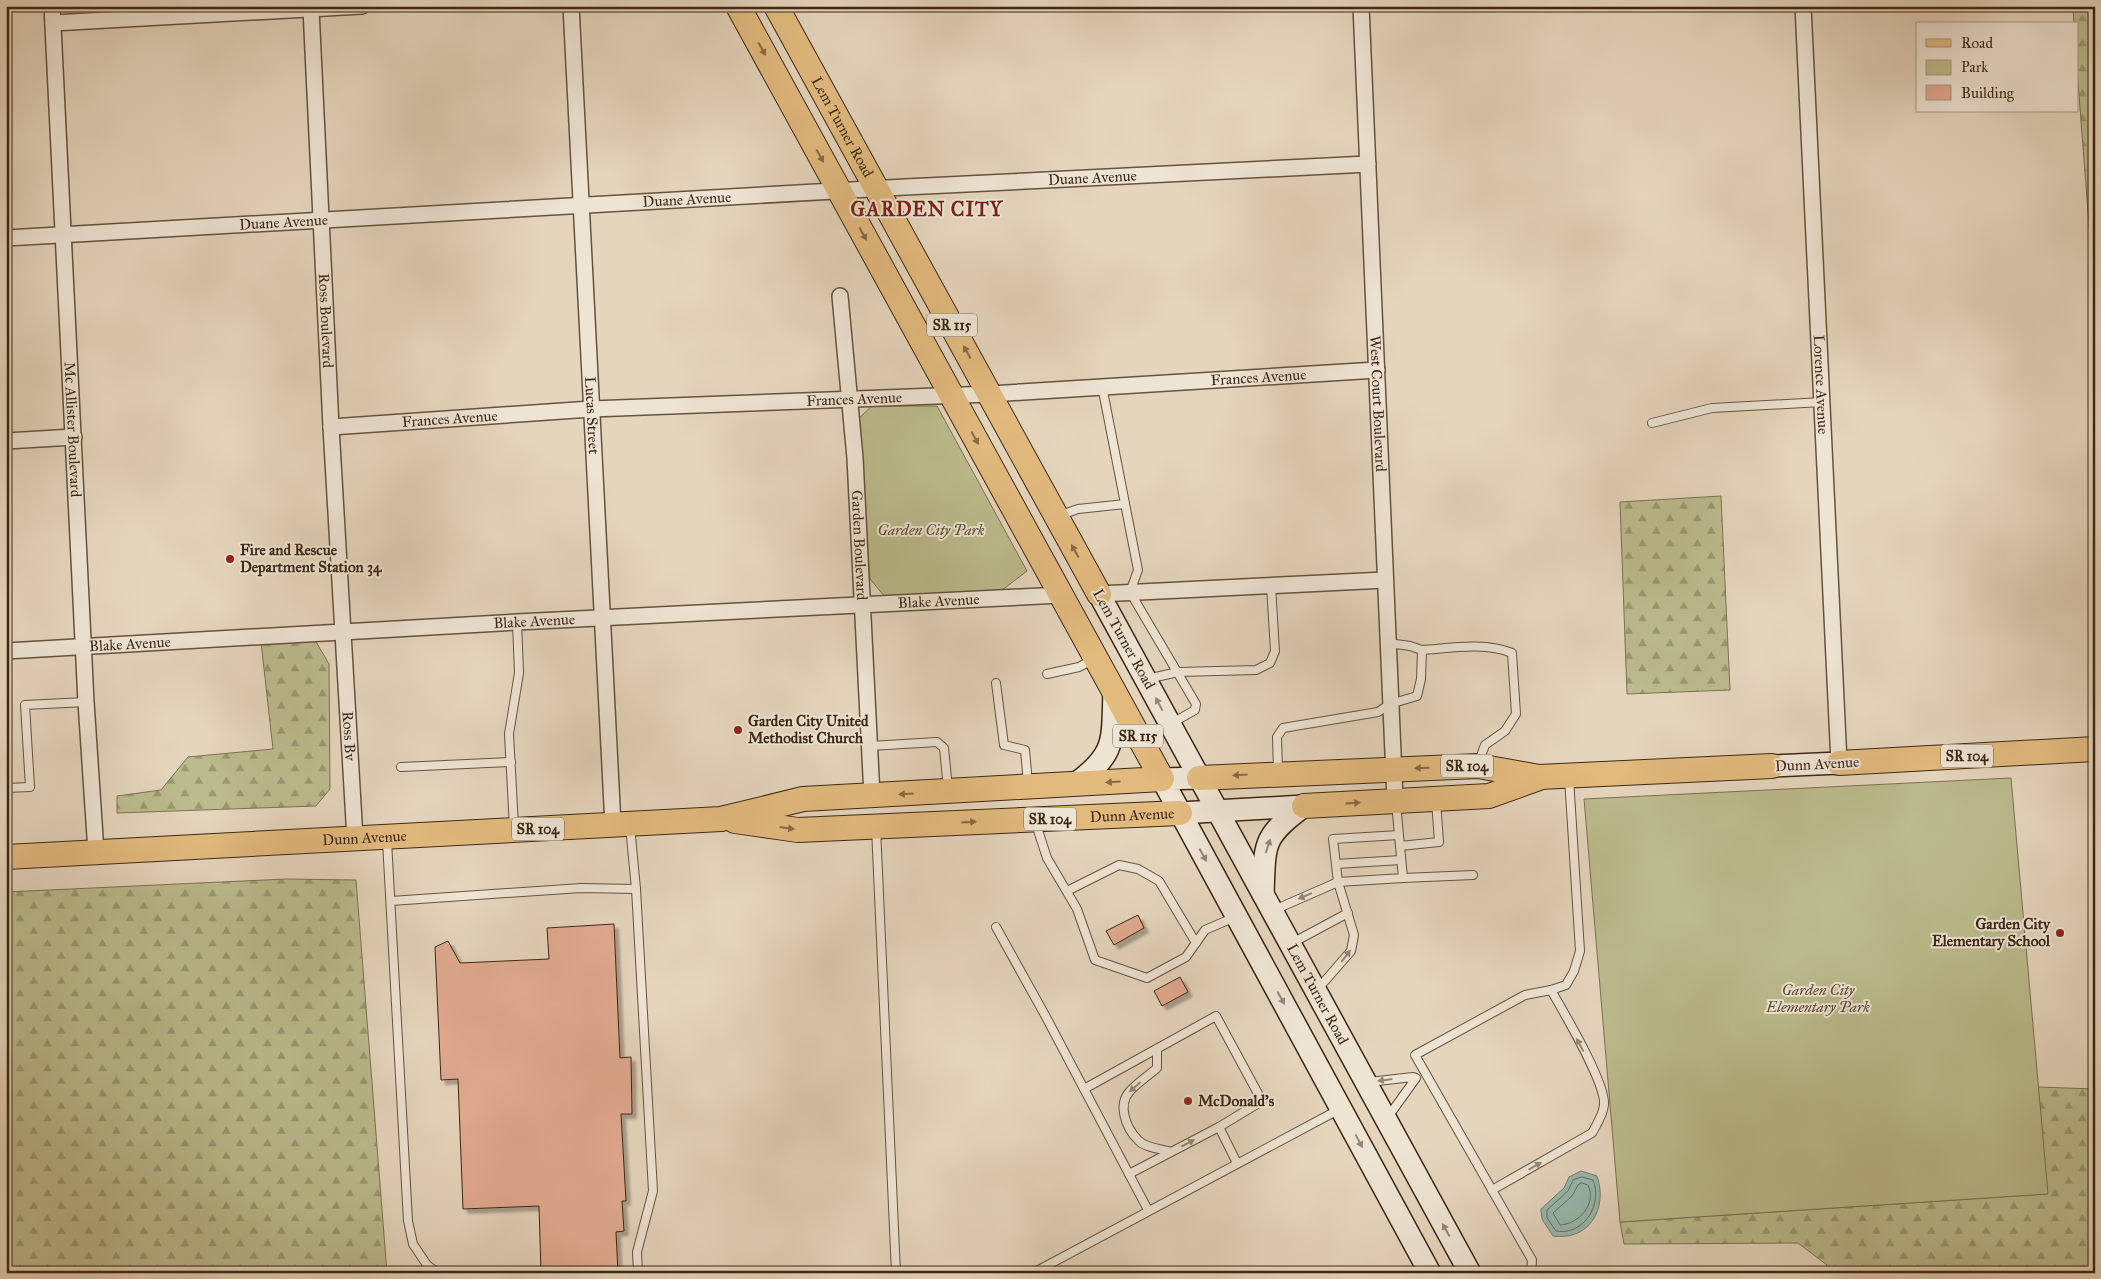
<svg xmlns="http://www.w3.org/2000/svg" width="2101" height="1279" viewBox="0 0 2101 1279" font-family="'IM FELL Great Primer',serif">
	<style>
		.forest { fill: url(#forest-firs); stroke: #7c7150 }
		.green { fill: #bbbb8d; stroke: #7c7150 }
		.water { fill: #96b9af; stroke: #727f71 }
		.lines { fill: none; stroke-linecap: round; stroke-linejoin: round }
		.shore { stroke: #697061; stroke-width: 1 }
		.building { fill: #e2aa90; stroke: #3c2713; filter: url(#shadow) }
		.lane-casing { stroke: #66523e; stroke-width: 10 }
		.street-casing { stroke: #66523e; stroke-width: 18 }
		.secondary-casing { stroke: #3c2713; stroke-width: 24 }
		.primary-casing { stroke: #3c2713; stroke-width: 26 }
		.lane { stroke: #eee4d4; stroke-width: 8 }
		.street { stroke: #eee4d4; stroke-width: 15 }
		.secondary { stroke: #eee4d4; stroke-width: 21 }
		.primary { stroke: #e2ba7e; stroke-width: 24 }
		.oneway { fill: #876943 }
		.oneway2 { fill: #958674 }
		.poi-dot { fill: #8f2418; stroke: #eee4d4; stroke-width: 2 }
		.labels { text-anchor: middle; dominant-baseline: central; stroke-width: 4; stroke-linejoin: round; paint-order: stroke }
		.shield { fill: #eee4d4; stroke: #71604d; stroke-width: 1 }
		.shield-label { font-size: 14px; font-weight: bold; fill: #3c2713 }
		.street-label { font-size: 15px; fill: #3c2713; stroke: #eee4d4 }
		.park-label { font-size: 15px; font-style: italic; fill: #5c4c32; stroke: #eee4d4 }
		.poi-label { font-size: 15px; font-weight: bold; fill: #3c2713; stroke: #eee4d4; text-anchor: start }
		.district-label { font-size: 20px; font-weight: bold; letter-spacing: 1px; fill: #7a1f14; stroke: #eee4d4 }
	</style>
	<defs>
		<pattern id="forest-firs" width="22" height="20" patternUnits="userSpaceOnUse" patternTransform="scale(1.25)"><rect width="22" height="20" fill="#bbbb8d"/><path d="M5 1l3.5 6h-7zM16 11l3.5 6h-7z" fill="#999872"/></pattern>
		<filter id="shadow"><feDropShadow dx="4.5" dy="4.5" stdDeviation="1" flood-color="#0004"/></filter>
	</defs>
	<rect width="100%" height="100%" fill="#e5d5bd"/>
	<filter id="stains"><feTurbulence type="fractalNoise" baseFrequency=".004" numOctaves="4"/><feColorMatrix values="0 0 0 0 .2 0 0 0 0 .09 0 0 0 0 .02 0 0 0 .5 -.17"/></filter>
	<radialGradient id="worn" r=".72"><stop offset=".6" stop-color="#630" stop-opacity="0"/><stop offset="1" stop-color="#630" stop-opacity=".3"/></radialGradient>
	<g class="forest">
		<polygon points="2073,6 2095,6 2095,302 2077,69 2077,24 2074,24"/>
		<polygon points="1721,496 1730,690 1627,694 1620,502"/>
		<polygon points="315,640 329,664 330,789 316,806 117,813 117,796 161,790 188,757 273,749 261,642"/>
		<polygon points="286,879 356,880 387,1273 6,1273 6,892"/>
		<polygon points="2038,1087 2095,1089 2095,1273 1825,1273 1827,1265 1798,1243 1624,1244 1620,1222 2047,1194"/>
	</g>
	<g class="green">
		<polygon points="872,406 937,406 1027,571 1001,591 886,598 870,579 858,419"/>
		<polygon points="2011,778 2048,1194 1620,1222 1584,799"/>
	</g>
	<path class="water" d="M1581,1171L1597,1176C1608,1208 1590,1241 1553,1236L1542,1219L1541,1209L1564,1188L1569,1177Z"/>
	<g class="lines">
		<g class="shore">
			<path d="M1582,1177L1593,1180C1603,1204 1584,1236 1556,1231L1547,1218V1210L1568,1191L1573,1180Z"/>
			<path d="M1582,1183L1588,1185C1597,1204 1579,1224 1560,1225L1553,1213L1572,1196L1578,1185Z"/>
		</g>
	</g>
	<g class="building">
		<polygon points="1138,915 1144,928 1114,945 1106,931"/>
		<polygon points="614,924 620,1058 631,1057 632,1114 621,1114 626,1201 622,1201 624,1231 616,1232 618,1273 541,1273 539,1206 463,1209 458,1079 441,1080 435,947 448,941 460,963 549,959 547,928"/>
		<polygon points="1180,977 1188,992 1162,1006 1154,991"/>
	</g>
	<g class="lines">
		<defs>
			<g id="lane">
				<polyline points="1102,386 1138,570 1130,592 1196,704 1195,710 1172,723"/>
				<polyline points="1652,423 1712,408 1822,402"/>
				<polyline points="1058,516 1078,509 1125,504"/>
				<path d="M1422,650C1451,648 1485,642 1512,653L1516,714L1505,731L1485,745L1478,764"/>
				<polyline points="1047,674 1079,667 1092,660"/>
				<polyline points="1147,679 1178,672 1256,670 1270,663 1275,651 1271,586"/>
				<polyline points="996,683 1004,745 1025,750 1028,784"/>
				<polyline points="870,746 937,742 944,748 948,789"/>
				<polyline points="401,767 511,762"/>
				<polyline points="1278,772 1277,737 1283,728 1378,712 1390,704 1417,696 1421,679 1422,650 1410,646 1388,643"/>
				<polyline points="6,788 30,787 25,705 86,702"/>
				<polyline points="1035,821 1047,858 1077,909 1095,960 1147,978 1186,957 1205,930 1235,917"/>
				<polyline points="630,826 636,889 653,1191 637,1252 638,1273"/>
				<polyline points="514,827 509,734 519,673 517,622"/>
				<polyline points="876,828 896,1273"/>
				<polyline points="387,841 408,1221 413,1244 427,1265 424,1273"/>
				<polyline points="1400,846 1439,842 1436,801"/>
				<polyline points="1336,864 1401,860"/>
				<polyline points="1403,878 1473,875"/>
				<polyline points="1067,891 1119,865 1138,869 1159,881 1196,943"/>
				<polyline points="391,901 581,888 636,889"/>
				<polyline points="1274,910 1338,882 1403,878 1396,803"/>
				<polyline points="996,927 1046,1017 1148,1210"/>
				<polyline points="1292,943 1348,913"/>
				<polyline points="1317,990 1351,951 1354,935 1338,882 1333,839 1399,835"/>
				<path d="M1157,1049V1068C1148,1076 1137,1083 1130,1091C1117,1105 1126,1128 1138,1140C1145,1148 1162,1149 1171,1152"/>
				<polyline points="1369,1082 1413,1077 1416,1078 1388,1117"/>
				<polyline points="1084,1089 1216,1016 1262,1101 1219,1127 1237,1163"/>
				<polyline points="1129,1174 1219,1127"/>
				<path d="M1492,1190L1592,1133C1597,1124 1603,1115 1604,1105C1606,1083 1564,1013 1551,990"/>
				<polyline points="427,1265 438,1273"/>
				<polyline points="1033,1273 1340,1109"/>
				<polyline points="1531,1273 1532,1260 1415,1055 1525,995 1551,990 1566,985 1574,971 1580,951 1569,778"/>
			</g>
			<g id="street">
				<path id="s1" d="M52,6L86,702L96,852"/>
				<path id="s2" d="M571,6L613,825"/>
				<path id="s3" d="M1361,6L1395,800"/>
				<path id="s4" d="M1803,6L1839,763"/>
				<path id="s5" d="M311,9L331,427L355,839"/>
				<polyline points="53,23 362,6"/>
				<path id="s6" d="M6,238L905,187L1368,164"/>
				<path id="s7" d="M840,296L855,458L872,796"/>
				<path id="s8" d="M331,427L591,409L990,394L1377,370"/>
				<polyline points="6,441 74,437"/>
				<polyline points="1099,594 1385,580"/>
				<path id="s9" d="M6,651L517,622L1061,595"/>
			</g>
			<g id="secondary">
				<path id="s10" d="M1099,594L1470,1273"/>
				<polyline points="1772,766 1839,763"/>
				<polyline points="1199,778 1162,779 1430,1273"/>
				<path d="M1075,784C1117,754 1112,740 1114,692"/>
				<polyline points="1180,813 1304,806"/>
				<path d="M1263,894C1265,843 1262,837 1304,806"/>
			</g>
			<g id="primary">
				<path id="s11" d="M776,6L1099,594"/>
				<polyline points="1839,763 2095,749"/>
				<polyline points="1199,778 1478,766 1539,777 1772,766"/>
				<polyline points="1304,806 1489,796 1539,778"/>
				<path id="s12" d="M735,821L798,830L1180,813"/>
				<path id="s13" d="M6,857L721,819L803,799L1162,779L738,6"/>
			</g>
		</defs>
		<use href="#lane" class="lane-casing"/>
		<use href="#street" class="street-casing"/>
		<use href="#secondary" class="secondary-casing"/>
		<use href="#primary" class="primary-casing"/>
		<use href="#lane" class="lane"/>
		<use href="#street" class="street"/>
		<use href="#secondary" class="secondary"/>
		<use href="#primary" class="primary"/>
	</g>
	<defs><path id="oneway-solid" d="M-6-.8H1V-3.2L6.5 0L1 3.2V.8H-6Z" transform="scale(1.25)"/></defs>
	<g class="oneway">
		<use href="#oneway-solid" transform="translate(762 49) rotate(61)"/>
		<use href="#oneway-solid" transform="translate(820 156) rotate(61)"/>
		<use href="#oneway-solid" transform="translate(863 234) rotate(61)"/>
		<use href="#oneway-solid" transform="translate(967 352) rotate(-119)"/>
		<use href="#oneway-solid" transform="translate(975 438) rotate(61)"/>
		<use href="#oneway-solid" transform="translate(1075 551) rotate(-119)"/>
		<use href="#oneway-solid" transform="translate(1422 768) rotate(178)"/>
		<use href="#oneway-solid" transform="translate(1240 775) rotate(177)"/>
		<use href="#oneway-solid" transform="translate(1113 782) rotate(177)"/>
		<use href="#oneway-solid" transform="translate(906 794) rotate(177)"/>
		<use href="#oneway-solid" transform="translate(1353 803) rotate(-3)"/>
		<use href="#oneway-solid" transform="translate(969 822) rotate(-3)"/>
		<use href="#oneway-solid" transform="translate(787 828) rotate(8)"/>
	</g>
	<g class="oneway2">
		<use href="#oneway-solid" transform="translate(1159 704) rotate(-118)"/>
		<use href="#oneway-solid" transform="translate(1268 846) rotate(-72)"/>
		<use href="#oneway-solid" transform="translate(1203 855) rotate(61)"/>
		<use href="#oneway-solid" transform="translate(1305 896) rotate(157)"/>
		<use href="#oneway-solid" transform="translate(1346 956) rotate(-52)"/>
		<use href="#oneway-solid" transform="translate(1281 998) rotate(61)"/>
		<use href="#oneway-solid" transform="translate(1580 1045) rotate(-118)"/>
		<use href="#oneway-solid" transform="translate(1385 1080) rotate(173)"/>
		<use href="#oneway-solid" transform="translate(1135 1087) rotate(139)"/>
		<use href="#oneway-solid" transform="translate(1359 1141) rotate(62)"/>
		<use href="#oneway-solid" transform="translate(1188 1143) rotate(-28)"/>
		<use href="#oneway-solid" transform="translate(1535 1166) rotate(-30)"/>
		<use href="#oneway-solid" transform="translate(1446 1230) rotate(-119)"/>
	</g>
	<g class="poi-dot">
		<circle cx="230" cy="559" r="5"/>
		<circle cx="738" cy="730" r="5"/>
		<circle cx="2060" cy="933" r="5"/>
		<circle cx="1188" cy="1101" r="5"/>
	</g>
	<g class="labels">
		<g class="shield">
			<rect x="927" y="313.5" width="50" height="23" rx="4"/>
			<rect x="1113" y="724.5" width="50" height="23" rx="4"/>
			<rect x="1941" y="744.5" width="52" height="23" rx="4"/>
			<rect x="1441" y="754.5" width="52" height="23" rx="4"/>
			<rect x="1024" y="807.5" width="52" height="23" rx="4"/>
			<rect x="512" y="817.5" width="52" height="23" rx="4"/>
		</g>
		<g class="shield-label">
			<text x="952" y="325">SR 115</text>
			<text x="1138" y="736">SR 115</text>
			<text x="1967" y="756">SR 104</text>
			<text x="1467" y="766">SR 104</text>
			<text x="1050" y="819">SR 104</text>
			<text x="538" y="829">SR 104</text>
		</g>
		<g class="street-label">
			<text stroke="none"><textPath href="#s11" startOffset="138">Lem Turner Road</textPath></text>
			<text stroke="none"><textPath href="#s6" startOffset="1088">Duane Avenue</textPath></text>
			<text stroke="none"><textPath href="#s6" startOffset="682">Duane Avenue</textPath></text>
			<text stroke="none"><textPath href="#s6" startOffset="278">Duane Avenue</textPath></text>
			<text stroke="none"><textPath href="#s5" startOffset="312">Ross Boulevard</textPath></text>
			<text stroke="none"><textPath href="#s8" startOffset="929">Frances Avenue</textPath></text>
			<text stroke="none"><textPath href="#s4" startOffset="379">Lorence Avenue</textPath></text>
			<text stroke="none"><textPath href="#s8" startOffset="524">Frances Avenue</textPath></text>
			<text stroke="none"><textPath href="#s3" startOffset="398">West Court Boulevard</textPath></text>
			<text stroke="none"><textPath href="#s2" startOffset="410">Lucas Street</textPath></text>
			<text stroke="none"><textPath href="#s8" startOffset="119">Frances Avenue</textPath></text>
			<text stroke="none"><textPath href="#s1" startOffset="424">Mc Allister Boulevard</textPath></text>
			<text stroke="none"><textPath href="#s7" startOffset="250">Garden Boulevard</textPath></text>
			<text stroke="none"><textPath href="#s9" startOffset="934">Blake Avenue</textPath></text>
			<text stroke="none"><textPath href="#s9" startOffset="529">Blake Avenue</textPath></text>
			<text transform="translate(1124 639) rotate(61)">Lem Turner Road</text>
			<text stroke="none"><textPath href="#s9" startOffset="124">Blake Avenue</textPath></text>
			<text stroke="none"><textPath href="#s5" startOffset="728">Ross Bv</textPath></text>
			<text transform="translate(1817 764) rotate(-3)">Dunn Avenue</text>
			<text stroke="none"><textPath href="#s12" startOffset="398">Dunn Avenue</textPath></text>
			<text stroke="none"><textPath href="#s13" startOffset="359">Dunn Avenue</textPath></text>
			<text stroke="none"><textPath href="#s10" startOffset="456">Lem Turner Road</textPath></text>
		</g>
		<g class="park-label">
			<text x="931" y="530">Garden City Park</text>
			<text x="1818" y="990">Garden City<tspan x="1818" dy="17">Elementary Park</tspan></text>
		</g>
		<g class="poi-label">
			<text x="240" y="550">Fire and Rescue<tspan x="240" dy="17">Department Station 34</tspan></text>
			<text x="748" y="721">Garden City United<tspan x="748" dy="17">Methodist Church</tspan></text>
			<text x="2050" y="924" text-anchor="end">Garden City<tspan x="2050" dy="17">Elementary School</tspan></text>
			<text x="1198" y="1101">McDonald's</text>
		</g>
		<g class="district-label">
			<text x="927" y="209">GARDEN CITY</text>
		</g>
	</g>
	<rect width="2101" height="1279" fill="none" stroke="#e5d5bd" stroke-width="25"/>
	<rect x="8" y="8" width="2086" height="1264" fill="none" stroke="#3c2713" stroke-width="2.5"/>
	<rect x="12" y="12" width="2076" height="1254" fill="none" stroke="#3c2713"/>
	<rect x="1916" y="22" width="162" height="90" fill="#eee4d4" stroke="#a79887"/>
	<rect x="1926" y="39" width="25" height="8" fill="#e2ba7e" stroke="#a79887"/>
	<text x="1961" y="48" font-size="15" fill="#3c2713">Road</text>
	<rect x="1926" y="60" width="25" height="15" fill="#bbbb8d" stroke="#a79887"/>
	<text x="1961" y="72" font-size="15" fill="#3c2713">Park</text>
	<rect x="1926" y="85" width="25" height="15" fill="#e2aa90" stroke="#a79887"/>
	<text x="1961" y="98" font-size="15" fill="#3c2713">Building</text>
	<rect width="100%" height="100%" filter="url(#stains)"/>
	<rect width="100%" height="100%" fill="url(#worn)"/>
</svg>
